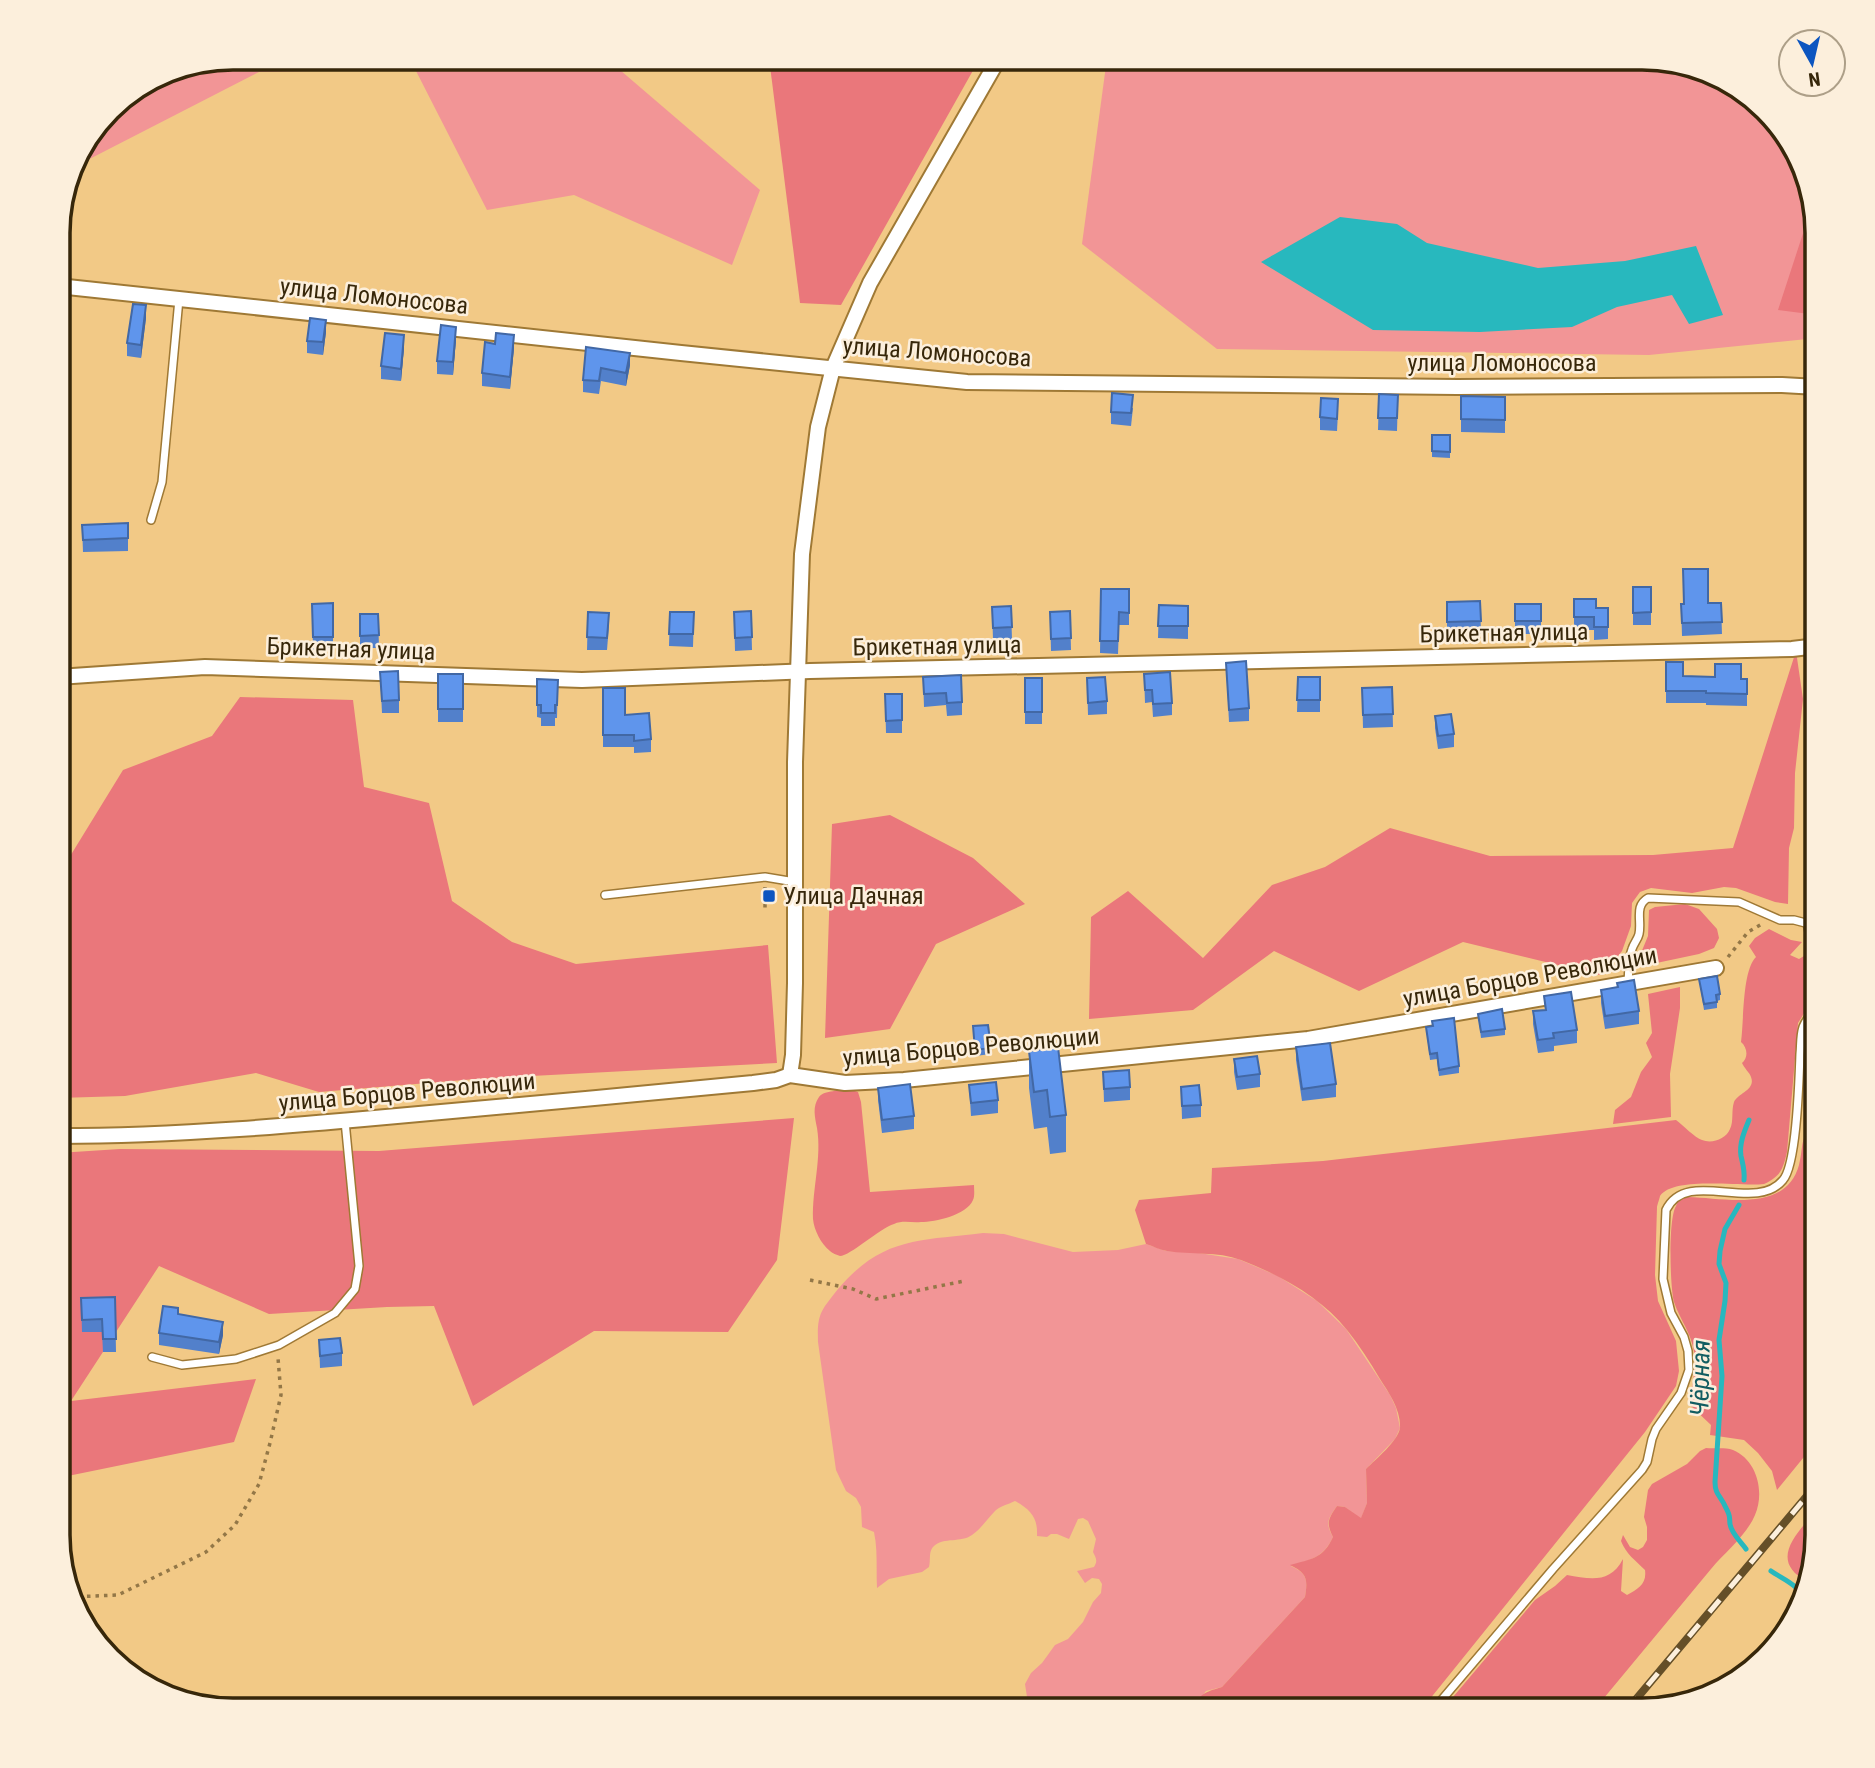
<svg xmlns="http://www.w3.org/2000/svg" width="1875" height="1768" viewBox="0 0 1875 1768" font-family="'Roboto Condensed',sans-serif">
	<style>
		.green { fill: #f29596 }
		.forest { fill: #ea777b }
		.water { fill: #28b8be }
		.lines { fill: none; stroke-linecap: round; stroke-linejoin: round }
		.stream { stroke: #28b8be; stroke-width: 5 }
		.service-casing { stroke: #9f7935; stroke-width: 10 }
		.minor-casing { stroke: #9f7935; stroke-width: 18 }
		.path { stroke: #937747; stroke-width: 3.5; stroke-dasharray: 3.5 5; stroke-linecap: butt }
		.service { stroke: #fff; stroke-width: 7 }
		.minor { stroke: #fff; stroke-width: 14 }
		.rail-casing { stroke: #654f28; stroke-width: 8 }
		.rail { stroke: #fcefdc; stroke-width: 5; stroke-dasharray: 16; stroke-linecap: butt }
		.wall { fill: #5280cb }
		.shaded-wall { fill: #4268a5 }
		.building { fill: #5f95ec; stroke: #4268a5; stroke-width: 2 }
		.poi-dot { fill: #0c55c0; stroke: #fcefdc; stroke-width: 2.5 }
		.labels { text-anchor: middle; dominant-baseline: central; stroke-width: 5; stroke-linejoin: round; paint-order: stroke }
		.street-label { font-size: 24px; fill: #37270a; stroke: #fcefdc }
		.poi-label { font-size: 24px; fill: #37270a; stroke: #fcefdc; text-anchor: start }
		.water-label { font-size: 26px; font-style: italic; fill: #125d61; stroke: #fcefdc }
		.rim { fill: none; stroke: #37270a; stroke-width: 3.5 }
	</style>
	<rect width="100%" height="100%" fill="#f2c986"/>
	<g class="green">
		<polygon points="233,58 606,58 760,190 732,265 574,195 487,210 415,69 259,72 72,168 76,155 117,101 166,71"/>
		<polygon points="1107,58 1653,58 1719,76 1766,109 1804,165 1817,222 1817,338 1649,355 1217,349 1082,244"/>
		<path d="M983,1233L1004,1234L1073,1252L1118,1250L1146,1244L1166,1251L1192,1252L1238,1259L1278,1276L1317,1301L1346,1329L1390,1395L1396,1408L1400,1428L1395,1439L1366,1469L1367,1503L1361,1519L1345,1507L1337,1506C1328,1519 1325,1523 1333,1537C1323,1558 1312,1559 1291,1566C1307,1573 1308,1580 1305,1597L1222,1687L1206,1691L1194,1706L1195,1710H1064L1058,1702L1057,1710H1029L1025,1684L1031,1673L1042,1663L1055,1645L1068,1639L1083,1622L1093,1602L1101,1593L1102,1584L1099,1579L1092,1578L1085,1583L1077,1571L1094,1567C1098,1561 1096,1558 1093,1552L1096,1539L1088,1521L1083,1518L1078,1519L1069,1539L1057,1534H1051L1047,1537L1037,1536C1038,1518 1031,1510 1015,1501C1009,1504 1000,1506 995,1511C987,1519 981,1529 972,1535C961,1543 944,1537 934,1546C928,1551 931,1560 929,1567L922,1572L889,1579L877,1588C876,1570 878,1550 874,1532L862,1527L861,1507L856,1498L846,1491L836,1470L818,1342C817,1313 821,1311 838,1289C883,1236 921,1241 983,1233Z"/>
	</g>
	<g class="forest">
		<polygon points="769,58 980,58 841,305 800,303"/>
		<polygon points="1806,174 1817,222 1817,315 1778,310 1809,215"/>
		<polygon points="1796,651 1803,699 1795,773 1794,828 1789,848 1788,904 1775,902 1736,888 1724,887 1692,893 1651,888 1640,892 1632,903 1631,926 1622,951 1606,971 1599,975 1463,942 1359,991 1274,951 1193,1010 1089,1019 1091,917 1128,891 1203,958 1272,885 1325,867 1390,828 1490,856 1653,855 1733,848"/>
		<polygon points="240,697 353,700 364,787 429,803 452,901 512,942 576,964 768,945 777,1063 476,1079 319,1092 256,1073 125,1096 58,1098 58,872 61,871 123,770 212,736"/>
		<polygon points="890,815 973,858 1025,904 936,944 890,1029 825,1038 832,824"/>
		<polygon points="1685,904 1699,909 1717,929 1719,938 1714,948 1699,954 1647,965 1641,961 1641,953 1648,936 1649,910 1655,907"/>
		<path d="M1769,929L1791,940L1802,942L1790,955L1799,959L1809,953C1823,988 1816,994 1798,1023L1787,1152C1783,1169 1781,1176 1764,1184C1741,1187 1674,1176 1660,1196C1660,1197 1657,1206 1657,1207L1655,1275L1658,1301L1676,1341L1679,1371L1676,1386L1645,1432L1421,1710H1195L1194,1707C1199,1693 1209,1691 1222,1687L1305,1597C1308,1579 1307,1573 1290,1565C1311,1559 1323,1559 1333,1537C1326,1523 1328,1519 1337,1506L1345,1507L1361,1518L1367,1503L1366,1469C1376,1459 1398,1441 1400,1428C1401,1410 1389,1393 1380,1379C1370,1362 1359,1345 1347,1330C1321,1297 1280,1275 1241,1260C1217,1251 1191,1255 1167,1251C1160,1250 1153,1246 1146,1244L1135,1210L1139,1200L1211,1193L1212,1168L1323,1161L1676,1120C1683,1125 1695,1138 1702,1140C1712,1144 1726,1139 1730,1129C1734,1121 1731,1111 1734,1102C1738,1093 1756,1090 1751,1077C1750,1073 1744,1068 1742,1063C1749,1057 1747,1047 1741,1042C1744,1021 1742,971 1756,957L1749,946L1755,938Z"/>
		<polygon points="1680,987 1680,1008 1670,1074 1671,1117 1613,1124 1615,1110 1631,1097 1641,1072 1652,1057 1646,1043 1652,1033 1648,994"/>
		<path d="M849,1089L858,1092L861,1102L870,1192L974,1185C974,1190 975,1196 973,1200C967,1215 935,1222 921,1222C911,1223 903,1220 894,1224C880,1228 850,1256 840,1256C837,1255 832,1253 830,1251C821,1244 814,1230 813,1219C812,1189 822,1158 817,1128C815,1117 812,1107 819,1097C824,1090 841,1091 849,1089Z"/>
		<polygon points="794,1118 777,1260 728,1332 594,1331 473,1406 434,1306 387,1307 269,1314 159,1266 71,1401 256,1379 234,1442 58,1478 58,1153 120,1149 379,1151"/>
		<path d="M1817,1122V1441L1777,1490L1772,1471L1758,1453L1744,1440L1710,1435L1711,1425L1690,1405C1691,1387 1697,1370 1694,1352C1691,1332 1680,1320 1674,1302C1670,1287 1668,1219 1676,1206C1678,1200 1683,1198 1688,1197C1725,1198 1786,1213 1799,1165C1804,1146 1799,1135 1817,1122Z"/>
		<path d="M1706,1448C1714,1449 1725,1447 1733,1450C1757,1460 1765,1492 1755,1515C1746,1536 1726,1551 1711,1569C1672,1616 1633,1663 1594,1710H1442L1535,1600L1555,1586L1567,1575C1590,1579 1610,1584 1623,1559L1621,1591L1627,1595C1638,1589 1647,1584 1645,1570C1635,1560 1626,1554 1621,1541L1623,1535L1630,1547L1638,1550L1643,1547L1647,1540V1527L1644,1517L1648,1490L1652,1484L1687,1464L1700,1451Z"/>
		<path d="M1817,1510V1535L1808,1582C1767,1561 1797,1533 1817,1510Z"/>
	</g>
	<polygon class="water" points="1340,217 1397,224 1427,243 1538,268 1625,261 1696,246 1723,315 1689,324 1672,295 1617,307 1572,327 1480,332 1373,330 1261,262"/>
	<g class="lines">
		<g class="stream">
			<path d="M1744,1180C1745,1171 1743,1165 1741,1156C1739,1144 1744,1132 1749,1120"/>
			<path d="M1739,1205L1725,1229L1720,1251L1719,1264L1726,1283L1725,1301L1719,1340L1722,1376L1715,1482C1715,1495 1721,1496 1726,1508C1731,1517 1729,1516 1730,1524C1731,1533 1741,1542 1746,1549"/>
			<path d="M1771,1571C1784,1580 1798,1584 1804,1600"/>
		</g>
		<defs>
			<g id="service">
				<polyline points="151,520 162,482 179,299"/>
				<polyline points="605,895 765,877 795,882"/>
				<polyline points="1807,923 1813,950 1817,959"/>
				<path d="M1628,983C1629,972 1628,959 1632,949C1634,943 1638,939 1639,934C1642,920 1634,906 1648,898L1739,902L1780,920H1794L1817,926"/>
				<polyline points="152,1357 182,1365 236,1359 279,1345 335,1313 355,1289 359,1266 345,1121"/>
				<path d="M1433,1710L1553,1569L1642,1470L1647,1462L1652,1439L1656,1429L1681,1393L1689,1370L1688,1351L1684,1337L1671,1313L1663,1279L1666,1210C1687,1167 1755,1214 1783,1180C1797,1164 1799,1079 1800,1054C1801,1045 1800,1036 1803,1027C1806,1019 1813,1012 1817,1005"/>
			</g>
			<g id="minor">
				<polyline points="58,286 681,353 967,382 1457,387 1782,385 1817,387"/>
				<polyline points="58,677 205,667 582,680 810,671 1792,649 1817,646"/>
				<polyline points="790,1075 793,1055 795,983 795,762 802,554 818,427 833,368 870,283 999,58"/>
				<path d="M58,1136C179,1136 299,1125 419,1114C530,1104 642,1094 753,1083L776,1080L790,1075L845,1083L904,1080L1308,1039L1716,968"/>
			</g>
		</defs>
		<use href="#service" class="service-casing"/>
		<use href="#minor" class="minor-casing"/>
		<g class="path">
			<polyline points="765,887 765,912"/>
			<polyline points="1728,957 1748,932 1762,924"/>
			<polyline points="810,1280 853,1289 876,1299 964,1281"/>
			<polyline points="70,1597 118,1595 206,1552 235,1525 259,1484 270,1443 281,1395 278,1358"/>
		</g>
		<use href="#service" class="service"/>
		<use href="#minor" class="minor"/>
		<defs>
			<polyline id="rail" points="1627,1710 1817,1484"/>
		</defs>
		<use href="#rail" class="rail-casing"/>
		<use href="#rail" class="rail"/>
	</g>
	<g class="wall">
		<polygon points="146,318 141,358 127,356 127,343"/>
		<polygon points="326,332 323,355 307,353 307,341"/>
		<polygon points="456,339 453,375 437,374 437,361"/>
		<polygon points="586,347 630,365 626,386 601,381 599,394 583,392 583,380"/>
		<polygon points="404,348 401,381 381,379 381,366"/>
		<polygon points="514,348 510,389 482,386 482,373"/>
		<polygon points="1379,394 1398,395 1397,431 1378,430"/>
		<polygon points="1461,396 1505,397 1505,433 1461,432"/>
		<polygon points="1133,408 1131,426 1111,424 1111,412"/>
		<polygon points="1338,412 1337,431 1320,430 1320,417"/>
		<polygon points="1450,435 1450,458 1432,457 1432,451"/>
		<polygon points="128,523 128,551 83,552 82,525"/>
		<rect x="1633" y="587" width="18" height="38"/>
		<polygon points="1101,589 1129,589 1129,625 1119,625 1118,654 1100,653"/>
		<polygon points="1574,599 1596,608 1608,608 1608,639 1594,640 1594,630 1574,630"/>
		<polygon points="1480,601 1481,634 1447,634 1447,602"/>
		<polygon points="333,603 333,649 313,650 312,604"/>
		<polygon points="1721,603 1722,634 1682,636 1681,604"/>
		<rect x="1515" y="604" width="26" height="30"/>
		<polygon points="1159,605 1188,606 1188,639 1158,638"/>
		<polygon points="1011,606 1012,640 993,640 992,607"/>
		<polygon points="751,611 752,650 735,651 734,612"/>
		<polygon points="1070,611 1071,650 1051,651 1050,612"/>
		<polygon points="588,612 609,625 607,650 587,650"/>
		<polygon points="670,612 694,612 693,647 669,646"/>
		<polygon points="360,614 378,614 379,648 360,648"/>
		<polygon points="1666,662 1683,676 1747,679 1747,706 1706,705 1706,703 1666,703"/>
		<polygon points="1226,663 1249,708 1249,721 1229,722"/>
		<polygon points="380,672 399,700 399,713 382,713"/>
		<rect x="438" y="674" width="25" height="48"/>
		<polygon points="1144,674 1172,703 1172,715 1153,717 1152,702 1145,703"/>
		<polygon points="923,677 962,702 962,715 947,716 946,705 924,707"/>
		<polygon points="1298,677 1320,677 1320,712 1297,712"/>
		<rect x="1025" y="678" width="17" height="46"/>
		<polygon points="1087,678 1107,701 1107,714 1088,715"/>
		<polygon points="537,679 558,680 557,718 555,718 555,726 541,726 541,718 537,717"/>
		<polygon points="1392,687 1393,727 1363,728 1362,688"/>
		<polygon points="603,688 625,715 651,739 651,752 634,753 634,747 603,747"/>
		<polygon points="885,694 902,694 902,733 886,733"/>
		<polygon points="1435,716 1454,734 1454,747 1438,749 1435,728"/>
		<polygon points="1699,979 1720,994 1720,1000 1717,1001 1717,1008 1704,1010"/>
		<polygon points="1601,990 1639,1011 1639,1024 1605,1029 1601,1003"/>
		<polygon points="1544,996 1577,1030 1577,1043 1554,1046 1554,1051 1538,1053 1533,1024 1533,1011 1545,1010"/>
		<polygon points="1478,1014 1505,1029 1505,1035 1481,1038"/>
		<polygon points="1432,1021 1459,1066 1459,1073 1439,1076 1437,1059 1430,1060 1426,1027 1432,1026"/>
		<polygon points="973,1026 991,1048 991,1054 975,1056"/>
		<polygon points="1296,1047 1336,1084 1336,1097 1302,1101 1296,1060"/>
		<polygon points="1029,1051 1066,1115 1066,1152 1050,1154 1047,1127 1034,1129 1029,1088"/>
		<polygon points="1234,1059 1260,1074 1260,1087 1237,1090 1234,1072"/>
		<polygon points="1103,1072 1130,1087 1130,1100 1104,1102"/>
		<polygon points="969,1085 998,1100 998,1113 971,1116"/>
		<polygon points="1181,1087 1201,1105 1201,1117 1182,1119"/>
		<polygon points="878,1088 914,1116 914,1129 882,1133 878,1100"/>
		<polygon points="115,1297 116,1352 103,1352 102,1332 82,1332 81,1298"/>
		<polygon points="178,1315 223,1335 219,1354 159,1345 159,1333"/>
		<polygon points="319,1340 342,1353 342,1366 320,1368"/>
	</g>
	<g class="shaded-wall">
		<polygon points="146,305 146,318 141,358 141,345"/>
		<polygon points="326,320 326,332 323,355 323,342"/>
		<polygon points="456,327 456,339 453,375 453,362"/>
		<polygon points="404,335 404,348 401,381 401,369"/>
		<polygon points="514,335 514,348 510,389 510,377"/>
		<polygon points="630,353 630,365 626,386 626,373"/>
		<polygon points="223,1322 223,1335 219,1354 219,1342"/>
	</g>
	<g class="building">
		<polygon points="133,304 146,305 141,345 127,343"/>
		<polygon points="310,318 326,320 323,342 307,341"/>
		<polygon points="441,325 456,327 453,362 437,361"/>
		<polygon points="385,333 404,335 401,369 381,366"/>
		<polygon points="496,333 514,335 510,377 482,373 485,342 495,344"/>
		<polygon points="586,347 630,353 626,373 601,368 599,381 583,380"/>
		<polygon points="1112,393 1133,395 1131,413 1111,412"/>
		<polygon points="1379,394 1398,395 1397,418 1378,418"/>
		<polygon points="1461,396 1505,397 1505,420 1461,419"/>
		<polygon points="1321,398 1338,399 1337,419 1320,417"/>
		<polygon points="1432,435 1450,435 1450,452 1432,451"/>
		<polygon points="128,523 128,538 83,540 82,525"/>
		<polygon points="1683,569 1708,569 1708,603 1721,603 1722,622 1682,623 1681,604 1684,604"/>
		<polygon points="1633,587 1651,587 1651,612 1633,613"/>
		<polygon points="1101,589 1129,589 1129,613 1119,612 1118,641 1100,641"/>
		<polygon points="1574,599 1596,599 1596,608 1608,608 1608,627 1594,627 1594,617 1574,617"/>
		<polygon points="1480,601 1481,621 1447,622 1447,602"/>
		<polygon points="333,603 333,637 313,637 312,604"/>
		<rect x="1515" y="604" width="26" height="17"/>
		<polygon points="1159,605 1188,606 1188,626 1158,626"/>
		<polygon points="1011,606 1012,627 993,628 992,607"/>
		<polygon points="751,611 752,637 735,638 734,612"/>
		<polygon points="1070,611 1071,638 1051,639 1050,612"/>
		<polygon points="588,612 609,613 607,638 587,637"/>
		<polygon points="670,612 694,612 693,634 669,634"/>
		<polygon points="360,614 378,614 379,635 360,636"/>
		<polygon points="1246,661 1249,708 1229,710 1226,663"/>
		<polygon points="1666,662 1683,662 1683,676 1715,677 1715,664 1741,664 1741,679 1747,679 1747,694 1706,693 1706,691 1666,691"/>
		<polygon points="398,671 399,700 382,701 380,672"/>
		<polygon points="1170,672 1172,703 1153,704 1152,690 1145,690 1144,674"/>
		<rect x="438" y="674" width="25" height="35"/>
		<polygon points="961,675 962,702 947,703 946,693 924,694 923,677"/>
		<polygon points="1105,677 1107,701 1088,703 1087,678"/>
		<polygon points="1298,677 1320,677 1320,700 1297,700"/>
		<rect x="1025" y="678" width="17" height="34"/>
		<polygon points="537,679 558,680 557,705 555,705 555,713 541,713 541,705 537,705"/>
		<polygon points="1392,687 1393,714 1363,715 1362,688"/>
		<polygon points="603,688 625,688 625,715 649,713 651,739 634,741 634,735 603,735"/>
		<polygon points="885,694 902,694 902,720 886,721"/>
		<polygon points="1451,714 1454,734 1438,736 1435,716"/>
		<polygon points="1717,976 1720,994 1716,995 1717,1002 1704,1004 1699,979"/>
		<polygon points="1634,980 1639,1011 1605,1016 1601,990 1618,987 1617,983"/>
		<polygon points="1571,992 1577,1030 1553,1033 1554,1038 1538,1040 1533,1011 1546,1010 1544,996"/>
		<polygon points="1502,1009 1505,1029 1481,1032 1478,1014"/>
		<polygon points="1454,1018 1459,1066 1439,1070 1437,1053 1430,1054 1426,1027 1433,1026 1432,1021"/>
		<polygon points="988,1025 991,1048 975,1050 973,1026"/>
		<polygon points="1330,1043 1336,1084 1302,1089 1296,1047"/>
		<polygon points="1058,1047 1066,1115 1050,1117 1047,1090 1034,1092 1029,1051"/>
		<polygon points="1257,1056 1260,1074 1237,1077 1234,1059"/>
		<polygon points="1129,1070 1130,1087 1104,1089 1103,1072"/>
		<polygon points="996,1082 998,1100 971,1103 969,1085"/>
		<polygon points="910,1084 914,1116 882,1120 878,1088"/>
		<polygon points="1199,1085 1201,1105 1182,1106 1181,1087"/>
		<polygon points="115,1297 116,1339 103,1339 102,1319 82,1320 81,1298"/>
		<polygon points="163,1306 178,1308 178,1314 223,1322 219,1342 159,1333"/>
		<polygon points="340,1338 342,1353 320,1356 319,1340"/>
	</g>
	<rect class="poi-dot" x="762" y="889" width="14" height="14" rx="3.5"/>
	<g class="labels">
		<g class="street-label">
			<text transform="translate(374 296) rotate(6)">улица Ломоносова</text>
			<text transform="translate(937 352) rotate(4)">улица Ломоносова</text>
			<text x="1502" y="363">улица Ломоносова</text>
			<text transform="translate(1504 633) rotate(-1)">Брикетная улица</text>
			<text transform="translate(937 646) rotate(-1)">Брикетная улица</text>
			<text transform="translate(351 649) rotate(2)">Брикетная улица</text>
			<text transform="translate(1530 977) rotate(-10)">улица Борцов Революции</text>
			<text transform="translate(971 1047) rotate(-5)">улица Борцов Революции</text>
			<text transform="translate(407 1092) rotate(-5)">улица Борцов Революции</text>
		</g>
		<g class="poi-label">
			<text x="783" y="896">Улица Дачная</text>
		</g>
		<g class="water-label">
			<text transform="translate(1700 1378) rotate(-89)">Чёрная</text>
		</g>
	</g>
	<path d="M0 0H1875V1768H0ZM233 70H1642A163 163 0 0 1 1805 233V1535A163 163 0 0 1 1642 1698H233A163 163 0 0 1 70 1535V233A163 163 0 0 1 233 70Z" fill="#fcefdc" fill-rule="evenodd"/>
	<path class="rim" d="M233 70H1642A163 163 0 0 1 1805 233V1535A163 163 0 0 1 1642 1698H233A163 163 0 0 1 70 1535V233A163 163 0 0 1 233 70Z"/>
	<g transform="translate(1812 63) rotate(172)"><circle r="33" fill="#fcefdc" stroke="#ad9f88" stroke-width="2"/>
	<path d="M0-5L12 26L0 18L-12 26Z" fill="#0c55c0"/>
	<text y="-10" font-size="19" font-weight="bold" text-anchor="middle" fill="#37270a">N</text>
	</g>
</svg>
